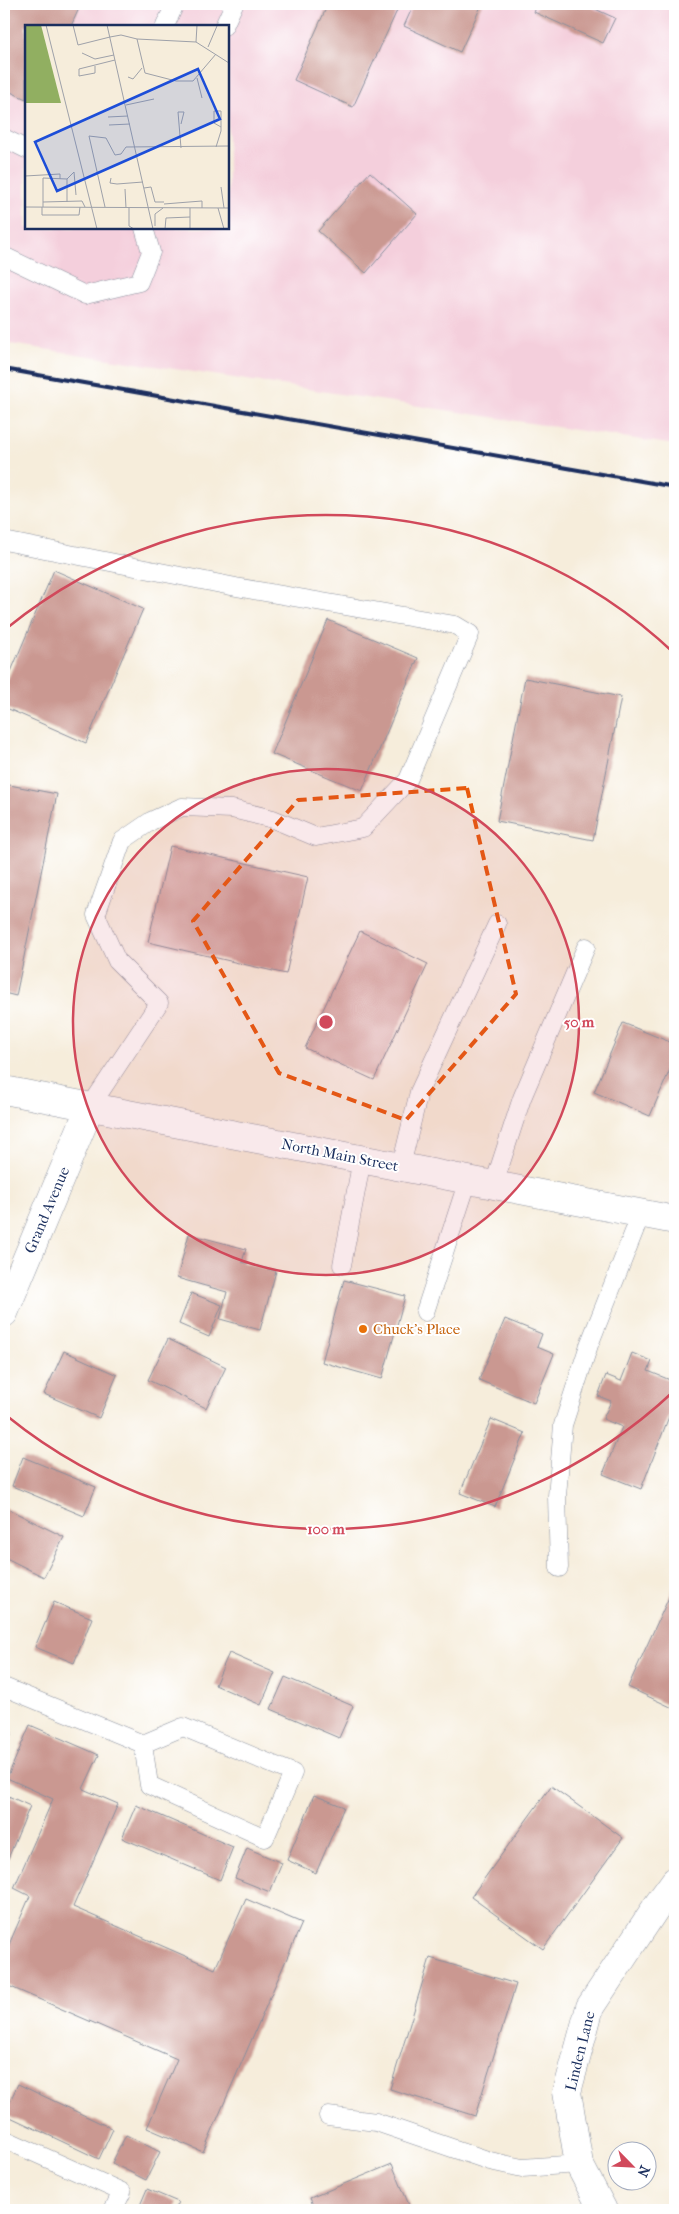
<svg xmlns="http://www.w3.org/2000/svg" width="679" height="2214" viewBox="0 0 679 2214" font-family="'IM FELL French Canon',serif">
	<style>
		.built { fill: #f4cfdc; fill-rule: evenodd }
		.building { fill: #ca9891 }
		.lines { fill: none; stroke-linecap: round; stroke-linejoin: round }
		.service-casing { stroke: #888e9c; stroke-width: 19 }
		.minor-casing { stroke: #888e9c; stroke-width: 29 }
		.secondary-casing { stroke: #888e9c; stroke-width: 29 }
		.service { stroke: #fff; stroke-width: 18 }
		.minor { stroke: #fff; stroke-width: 28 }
		.secondary { stroke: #fff; stroke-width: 28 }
		.rail { stroke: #1b2f5e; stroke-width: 4 }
		.marked { fill: none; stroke: #e8590c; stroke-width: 4; stroke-dasharray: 10 6; stroke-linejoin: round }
		.ring { fill: none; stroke: #d1495b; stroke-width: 2.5 }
		.food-dot { fill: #e8710a; stroke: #fff; stroke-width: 2 }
		.labels { text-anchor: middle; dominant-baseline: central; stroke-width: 4; stroke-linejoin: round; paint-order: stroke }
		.street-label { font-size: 15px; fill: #1b2f5e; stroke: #fff }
		.food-label { font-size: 15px; fill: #c56008; stroke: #fff; text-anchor: start }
		.inset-road { fill: none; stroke: #9ea1a9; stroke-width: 1 }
		.view { fill: #1d4ed8; fill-opacity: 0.15; stroke: #1d4ed8; stroke-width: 2.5 }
		.inset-edge { fill: none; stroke: #1b2f5e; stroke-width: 2.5 }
		.centre { fill: #d1495b; stroke: #fff; stroke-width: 2.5 }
		.ring-label { font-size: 15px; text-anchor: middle; font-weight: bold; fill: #d1495b; stroke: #fff; stroke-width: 4; stroke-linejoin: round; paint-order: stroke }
	</style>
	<rect width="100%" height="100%" fill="#fff"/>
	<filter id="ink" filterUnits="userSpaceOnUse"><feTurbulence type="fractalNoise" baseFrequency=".02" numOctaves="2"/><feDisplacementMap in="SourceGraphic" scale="10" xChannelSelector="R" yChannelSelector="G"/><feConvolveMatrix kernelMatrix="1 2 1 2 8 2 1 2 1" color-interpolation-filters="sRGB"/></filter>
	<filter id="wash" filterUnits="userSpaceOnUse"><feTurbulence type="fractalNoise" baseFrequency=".0096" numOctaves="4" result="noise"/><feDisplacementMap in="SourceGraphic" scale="20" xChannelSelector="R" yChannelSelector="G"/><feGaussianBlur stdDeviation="1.12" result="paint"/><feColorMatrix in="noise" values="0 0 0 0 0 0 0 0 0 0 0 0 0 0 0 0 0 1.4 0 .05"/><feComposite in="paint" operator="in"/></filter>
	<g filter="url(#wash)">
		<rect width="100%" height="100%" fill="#f6eddb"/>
		<path class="built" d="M4,4H675V445L4,343ZM26,26H228V228H26Z"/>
		<g id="blocks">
			<g class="building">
				<polygon points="4,4 81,4 71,26 26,26 26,99 4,89"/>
				<polygon points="328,4 400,4 353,107 294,80"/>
				<polygon points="414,4 482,4 460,52 404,26"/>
				<polygon points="538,4 584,4 615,18 603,43 534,12"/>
				<polygon points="370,172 417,214 366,273 318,231"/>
				<polygon points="54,570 143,609 86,743 4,707 4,688"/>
				<polygon points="328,620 418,658 362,791 272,754"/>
				<polygon points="525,678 621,697 593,840 497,821"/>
				<polygon points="4,784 57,794 16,996 4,993"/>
				<polygon points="170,846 308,877 286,974 148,942"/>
				<polygon points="360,931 428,964 374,1080 305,1048"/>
				<polygon points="623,1023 675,1044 675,1058 650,1116 594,1092"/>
				<polygon points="189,1234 246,1249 242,1262 276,1271 260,1330 220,1319 227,1292 177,1278"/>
				<polygon points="344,1280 405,1296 382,1379 322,1362"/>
				<polygon points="191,1293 222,1305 209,1337 179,1324"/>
				<polygon points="505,1319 542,1334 537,1347 554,1354 534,1403 479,1380"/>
				<polygon points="168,1339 226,1367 206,1408 148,1380"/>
				<polygon points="64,1351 117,1375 99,1418 44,1394"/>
				<polygon points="632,1353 652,1361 648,1371 675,1382 675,1401 641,1489 603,1474 622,1427 603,1419 611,1401 598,1396 606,1375 621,1381"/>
				<polygon points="491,1419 525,1433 495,1507 460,1493"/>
				<polygon points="23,1457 96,1487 84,1516 12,1486"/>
				<polygon points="4,1507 64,1537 44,1577 4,1557"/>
				<polygon points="675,1584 675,1709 628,1687"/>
				<polygon points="54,1602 92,1618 74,1663 35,1647"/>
				<polygon points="229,1653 275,1673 261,1705 215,1685"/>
				<polygon points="285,1677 353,1706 339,1738 271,1709"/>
				<polygon points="30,1725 99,1755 83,1789 118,1804 73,1907 215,1969 246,1899 302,1923 203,2152 147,2128 177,2059 4,1984 4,1956 30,1896 14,1888 53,1799 7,1778"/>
				<polygon points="4,1728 12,1732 4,1753"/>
				<polygon points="551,1786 623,1838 543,1949 471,1897"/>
				<polygon points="4,1794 30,1806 4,1868"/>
				<polygon points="314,1795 344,1807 316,1873 287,1860"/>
				<polygon points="136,1805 233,1847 220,1880 122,1838"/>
				<polygon points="247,1848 282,1863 270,1892 235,1878"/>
				<polygon points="430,1958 516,1984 475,2116 390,2089"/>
				<polygon points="18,2084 113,2129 99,2159 4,2114"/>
				<polygon points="126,2135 160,2152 146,2180 112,2163"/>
				<polygon points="392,2164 411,2210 315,2210 310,2198"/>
				<polygon points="147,2189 178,2202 174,2210 138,2210"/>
			</g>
		</g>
	</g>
	<g filter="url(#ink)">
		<use href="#blocks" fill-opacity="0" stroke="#888e9c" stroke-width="1"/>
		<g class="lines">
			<defs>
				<g id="service">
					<polyline points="165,26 175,4"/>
					<polyline points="224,26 234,4"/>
					<polyline points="4,138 26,149"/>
					<polyline points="4,256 85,295 139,282 151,252 144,228"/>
					<polyline points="4,541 236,587 455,625 470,634 408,780 363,828 316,837 273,819 232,809 182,807 151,821 122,841 96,915 117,961 159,1003 90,1107"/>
					<polyline points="401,1166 419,1092 497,924"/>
					<polyline points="494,1184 522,1098 586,947"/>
					<polyline points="342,1265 362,1159"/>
					<polyline points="425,1312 468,1180"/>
					<polyline points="559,1568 557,1496 563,1425 589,1345 641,1214"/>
					<polyline points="4,1687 143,1744 183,1727 293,1773 265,1838 149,1785 143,1744"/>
					<polyline points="328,2116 376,2122 490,2161 522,2168 579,2164"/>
					<polyline points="4,2139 122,2192 113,2210"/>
				</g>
				<g id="minor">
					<polyline points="4,1313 90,1107"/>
					<polyline points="603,2210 579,2164 567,2092 590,2007 659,1903 675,1881"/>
				</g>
				<polyline id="secondary" points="4,1090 675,1220"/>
			</defs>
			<use href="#service" class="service-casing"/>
			<use href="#minor" class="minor-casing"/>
			<use href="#secondary" class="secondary-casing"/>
			<use href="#service" class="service"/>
			<use href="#minor" class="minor"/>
			<use href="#secondary" class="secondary"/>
			<polyline class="rail" points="4,369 675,487"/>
		</g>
	</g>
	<path class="marked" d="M467,788L516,994L406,1120L279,1073L193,921L298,800Z"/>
	<circle cx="326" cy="1022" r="253" fill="#d1495b" fill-opacity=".12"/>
	<g class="ring">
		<circle cx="326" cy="1022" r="253"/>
		<path d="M675 1390A507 507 0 0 1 7 1416M7 628A507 507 0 0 1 675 654"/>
	</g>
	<circle class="food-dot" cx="363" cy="1329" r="5"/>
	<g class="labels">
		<g class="street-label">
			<text transform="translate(340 1155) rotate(11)">North Main Street</text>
			<text transform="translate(47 1210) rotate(-67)">Grand Avenue</text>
			<text transform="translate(580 2051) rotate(-76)">Linden Lane</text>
		</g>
		<g class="food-label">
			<text x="373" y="1329">Chuck's Place</text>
		</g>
	</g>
	<g transform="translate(25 25)">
		<rect width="204" height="204" fill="#f6eddb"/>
		<path d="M0,0H16L36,78H0Z" fill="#91af61"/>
		<path class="inset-road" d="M21,0L72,204M48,0L53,20L85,12M82,0L128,204M85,12L96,10L112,14L171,17L204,38M112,14L120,48L151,56H168L191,29M171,17L172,0M183,22L192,1M57,28L70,34L89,30M70,41V48L54,51V44L90,35M103,52L108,54L117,43M172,53L177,73M101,80L129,74M83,92L103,91M156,99L159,87H153L156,123M84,100L105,99M191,122L196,106V86H189V98L196,102M0,151L35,149V154M86,153L85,158L92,159L118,157M196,162L199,183M119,163L126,162L130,177H139M100,164L101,183M18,177L57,176L60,182M42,177V154M164,177L177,176V183M139,179L164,177M0,182L204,183M17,182V190H54L55,182M18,182V153L42,154L49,147L51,170M80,182L64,111L81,113L90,130L96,129L101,122L204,121M104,183V201L109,204M165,183V204M193,183L199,204M130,201V189L138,183M140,204L141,193L165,192"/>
		<path class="view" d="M173,44L195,94L32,166L10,117Z"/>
		<rect width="204" height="204" class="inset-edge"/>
	</g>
	<circle cx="326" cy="1022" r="8" class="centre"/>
	<g class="ring-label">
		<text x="579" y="1027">50 m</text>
		<text x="326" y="1534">100 m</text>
	</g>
	<rect width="679" height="2214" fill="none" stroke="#fff" stroke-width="20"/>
	<g transform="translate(632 2166) rotate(114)"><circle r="24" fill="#ffffff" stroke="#a4acbf"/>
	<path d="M0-4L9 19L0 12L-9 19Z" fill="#d1495b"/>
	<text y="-8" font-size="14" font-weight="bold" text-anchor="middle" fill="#1b2f5e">N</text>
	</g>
</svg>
